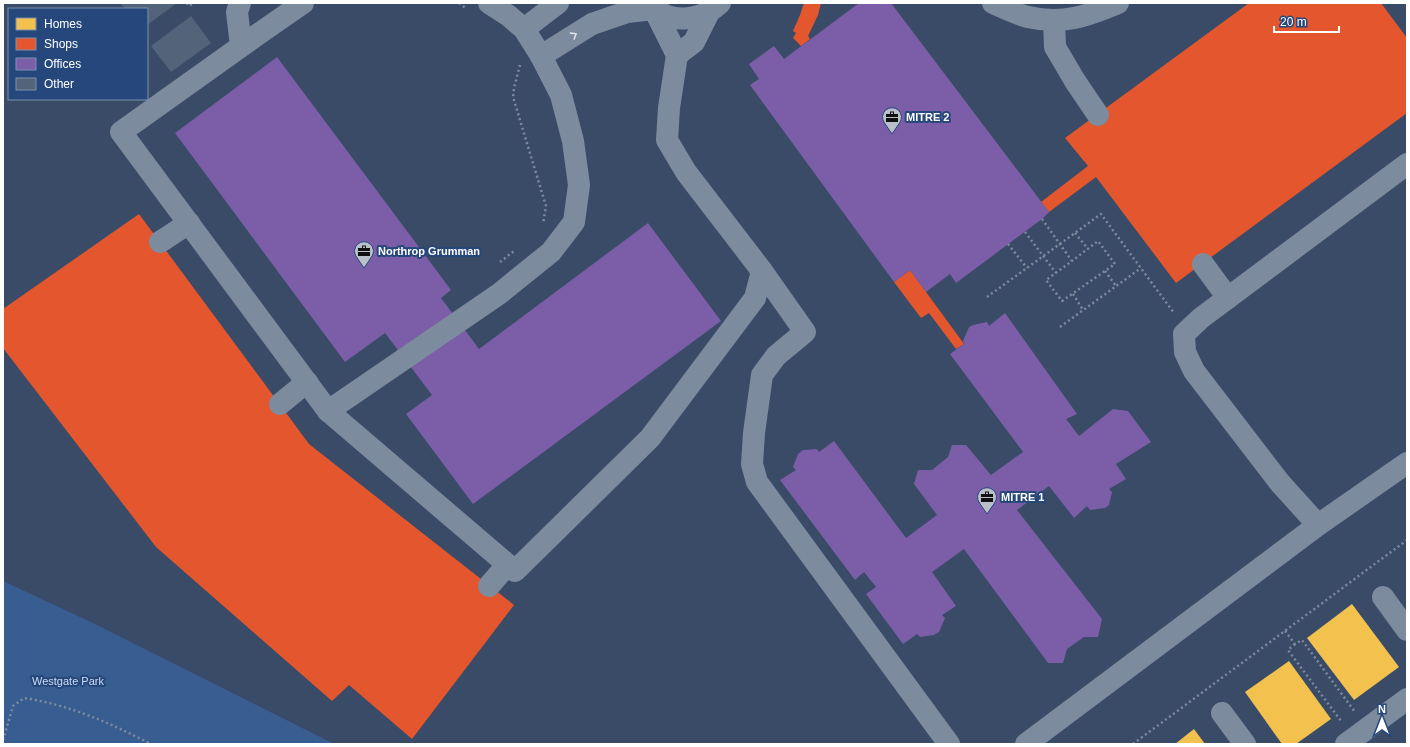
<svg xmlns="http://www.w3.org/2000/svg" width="1410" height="747" viewBox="0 0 1410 747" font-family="Arial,sans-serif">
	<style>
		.green { fill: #385d91 }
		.homes { fill: #f2c14e }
		.shops { fill: #e4572e }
		.offices { fill: #7b5ea7 }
		.building { fill: #536379 }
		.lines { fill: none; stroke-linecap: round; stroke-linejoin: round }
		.path { stroke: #7d8b9e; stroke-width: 2.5; stroke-dasharray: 2 3; stroke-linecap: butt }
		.minor { stroke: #7d8b9e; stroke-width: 22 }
		.oneway { stroke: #dee2e7 }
		.labels { text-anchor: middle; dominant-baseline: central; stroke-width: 4; stroke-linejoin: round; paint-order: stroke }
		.poi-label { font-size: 11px; font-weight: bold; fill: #fff; stroke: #25477b; text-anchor: start }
		.park-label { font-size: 11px; fill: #cbdcf4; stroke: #25477b }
	</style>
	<rect width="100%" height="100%" fill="#394b67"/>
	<polygon class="green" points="3,581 95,624 334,744 3,744"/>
	<g class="homes">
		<polygon points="1352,604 1399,667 1354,700 1307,638"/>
		<polygon points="1289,661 1331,719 1296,744 1282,744 1245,692"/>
		<polygon points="1194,729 1205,744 1175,744"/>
	</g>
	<g class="shops">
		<polygon points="804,3 821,3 818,15 808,36 810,39 801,46 793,38 796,33 793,31 800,15"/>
		<polygon points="1249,3 1381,3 1407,38 1407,113 1176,283 1096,177 1049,212 1041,202 1088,166 1065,138"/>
		<polygon points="139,214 309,444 514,605 412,739 349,685 332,701 156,547 3,348 3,309"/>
		<polygon points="910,270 964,344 956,349 929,313 921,318 894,282"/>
	</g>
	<g class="offices">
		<polygon points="859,3 891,3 1049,212 1042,219 956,283 950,274 926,292 910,270 894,282 750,85 759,79 749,64 774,46 784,59"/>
		<polygon points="277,57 451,290 441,298 479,349 648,223 721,321 473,504 406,414 432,395 385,333 345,362 175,133"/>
		<polygon points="1005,313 1077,414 1066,419 1079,436 1113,409 1128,411 1151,442 1116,464 1126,479 1109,489 1112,492 1109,505 1105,508 1090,510 1087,506 1074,518 1049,486 1017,510 1102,619 1098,637 1084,637 1067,649 1063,663 1048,663 964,549 932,572 956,606 942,615 945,618 939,632 934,635 920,637 917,634 903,644 866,594 876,587 864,572 855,580 780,480 796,470 793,467 798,454 803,450 817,449 819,452 834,441 906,538 937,515 914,484 918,470 932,470 948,457 952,445 966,445 991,475 1023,452 950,354 964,344 963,341 969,327 973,325 987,322 989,326"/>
	</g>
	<g class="building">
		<polygon points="120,3 177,3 147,25 147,9 125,9"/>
		<polygon points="191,16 211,43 171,72 151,46"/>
	</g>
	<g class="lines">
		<g class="path">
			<polyline points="187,3 189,6 193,3"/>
			<polyline points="459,3 467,9"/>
			<polyline points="520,65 514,88 513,97 546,206 543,224"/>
			<polyline points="1042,219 1072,261 1046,280 1062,301 1115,264 1098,241 1072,261"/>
			<polyline points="1025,232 1056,273"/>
			<polyline points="1075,233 1088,249"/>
			<polyline points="1008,244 1027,268"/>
			<polyline points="500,262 514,251"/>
			<polyline points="1105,271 1116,286"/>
			<polyline points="1073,294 1083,310"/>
			<polyline points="987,297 1101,214 1174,313"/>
			<polyline points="1060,327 1141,268"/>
			<polyline points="1285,631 1295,644 1302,640 1355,712"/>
			<polyline points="1295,644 1288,650 1341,721"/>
			<path d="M3,740L13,706L24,698C70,705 110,723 151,744"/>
			<polyline points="1133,744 1407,540"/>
		</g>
		<g class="minor">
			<polyline points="240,3 237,12 241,46"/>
			<polyline points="303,3 257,35 121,132 328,411 515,571 650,438 755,298 762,271 686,172 667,140 669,108 677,55 654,9 627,12 592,24 541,56"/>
			<path d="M993,3C1004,8 1016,14 1028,17C1063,25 1087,16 1118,3"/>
			<path d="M649,4C669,25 700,22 720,3"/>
			<polyline points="1054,20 1055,47 1075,81 1098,115"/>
			<polyline points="524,29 558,3"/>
			<polyline points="677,55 694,42 709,12"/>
			<polyline points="160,242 189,223"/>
			<polyline points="1203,264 1228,298"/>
			<polyline points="762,271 805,332 776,356 762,375 754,433 752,464 757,482 949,744"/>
			<polyline points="280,404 307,382"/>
			<polyline points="328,411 499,294 551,252 574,222 579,185 573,141 561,95 541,56 524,29 509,16 489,3"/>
			<polyline points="1318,525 1407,463"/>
			<polyline points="489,586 507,565"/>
			<polyline points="1383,597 1407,630"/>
			<polyline points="1222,713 1245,744"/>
			<polyline points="1026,744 1318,525 1280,483 1194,371 1185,352 1184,334 1201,318 1407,164"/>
			<polyline points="1346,744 1407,699"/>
		</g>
	</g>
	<defs><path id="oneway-chevron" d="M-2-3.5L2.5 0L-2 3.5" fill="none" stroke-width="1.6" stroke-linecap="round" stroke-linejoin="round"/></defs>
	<use class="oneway" href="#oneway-chevron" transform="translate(574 35) rotate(-32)"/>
	<defs>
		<symbol id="office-pin" viewBox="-11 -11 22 30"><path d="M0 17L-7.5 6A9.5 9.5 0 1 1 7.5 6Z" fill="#bac0ca" stroke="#25477b"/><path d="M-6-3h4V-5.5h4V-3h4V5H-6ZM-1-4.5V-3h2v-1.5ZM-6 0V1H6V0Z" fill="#111"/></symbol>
	</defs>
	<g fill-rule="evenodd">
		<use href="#office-pin" x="881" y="106" width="22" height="30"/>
		<use href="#office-pin" x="353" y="240" width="22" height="30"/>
		<use href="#office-pin" x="976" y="486" width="22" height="30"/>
	</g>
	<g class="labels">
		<g class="poi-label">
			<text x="906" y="117">MITRE 2</text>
			<text x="378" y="251">Northrop Grumman</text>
			<text x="1001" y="497">MITRE 1</text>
		</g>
		<g class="park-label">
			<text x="68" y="681">Westgate Park</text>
		</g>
	</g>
	<rect width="1410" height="747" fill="none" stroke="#ffffff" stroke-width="8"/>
	<rect x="8" y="8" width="140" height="92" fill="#25477b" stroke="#7c91b0"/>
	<rect x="16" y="18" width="20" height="12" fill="#f2c14e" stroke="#7c91b0"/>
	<text x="44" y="28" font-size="12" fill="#ffffff">Homes</text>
	<rect x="16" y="38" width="20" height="12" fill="#e4572e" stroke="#7c91b0"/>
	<text x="44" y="48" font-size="12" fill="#ffffff">Shops</text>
	<rect x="16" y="58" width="20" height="12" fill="#7b5ea7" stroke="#7c91b0"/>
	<text x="44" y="68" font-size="12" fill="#ffffff">Offices</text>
	<rect x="16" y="78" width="20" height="12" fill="#536379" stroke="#7c91b0"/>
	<text x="44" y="88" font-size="12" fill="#ffffff">Other</text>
	<g transform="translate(1382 719)" stroke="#25477b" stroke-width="3" paint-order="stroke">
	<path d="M0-3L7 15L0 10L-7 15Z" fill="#ffffff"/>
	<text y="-6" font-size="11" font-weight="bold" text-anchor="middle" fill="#ffffff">N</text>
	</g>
	<path d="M1274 26v6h65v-6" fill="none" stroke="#ffffff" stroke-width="2"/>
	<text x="1280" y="26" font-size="12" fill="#ffffff" stroke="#25477b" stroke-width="3" paint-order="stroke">20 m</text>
</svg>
